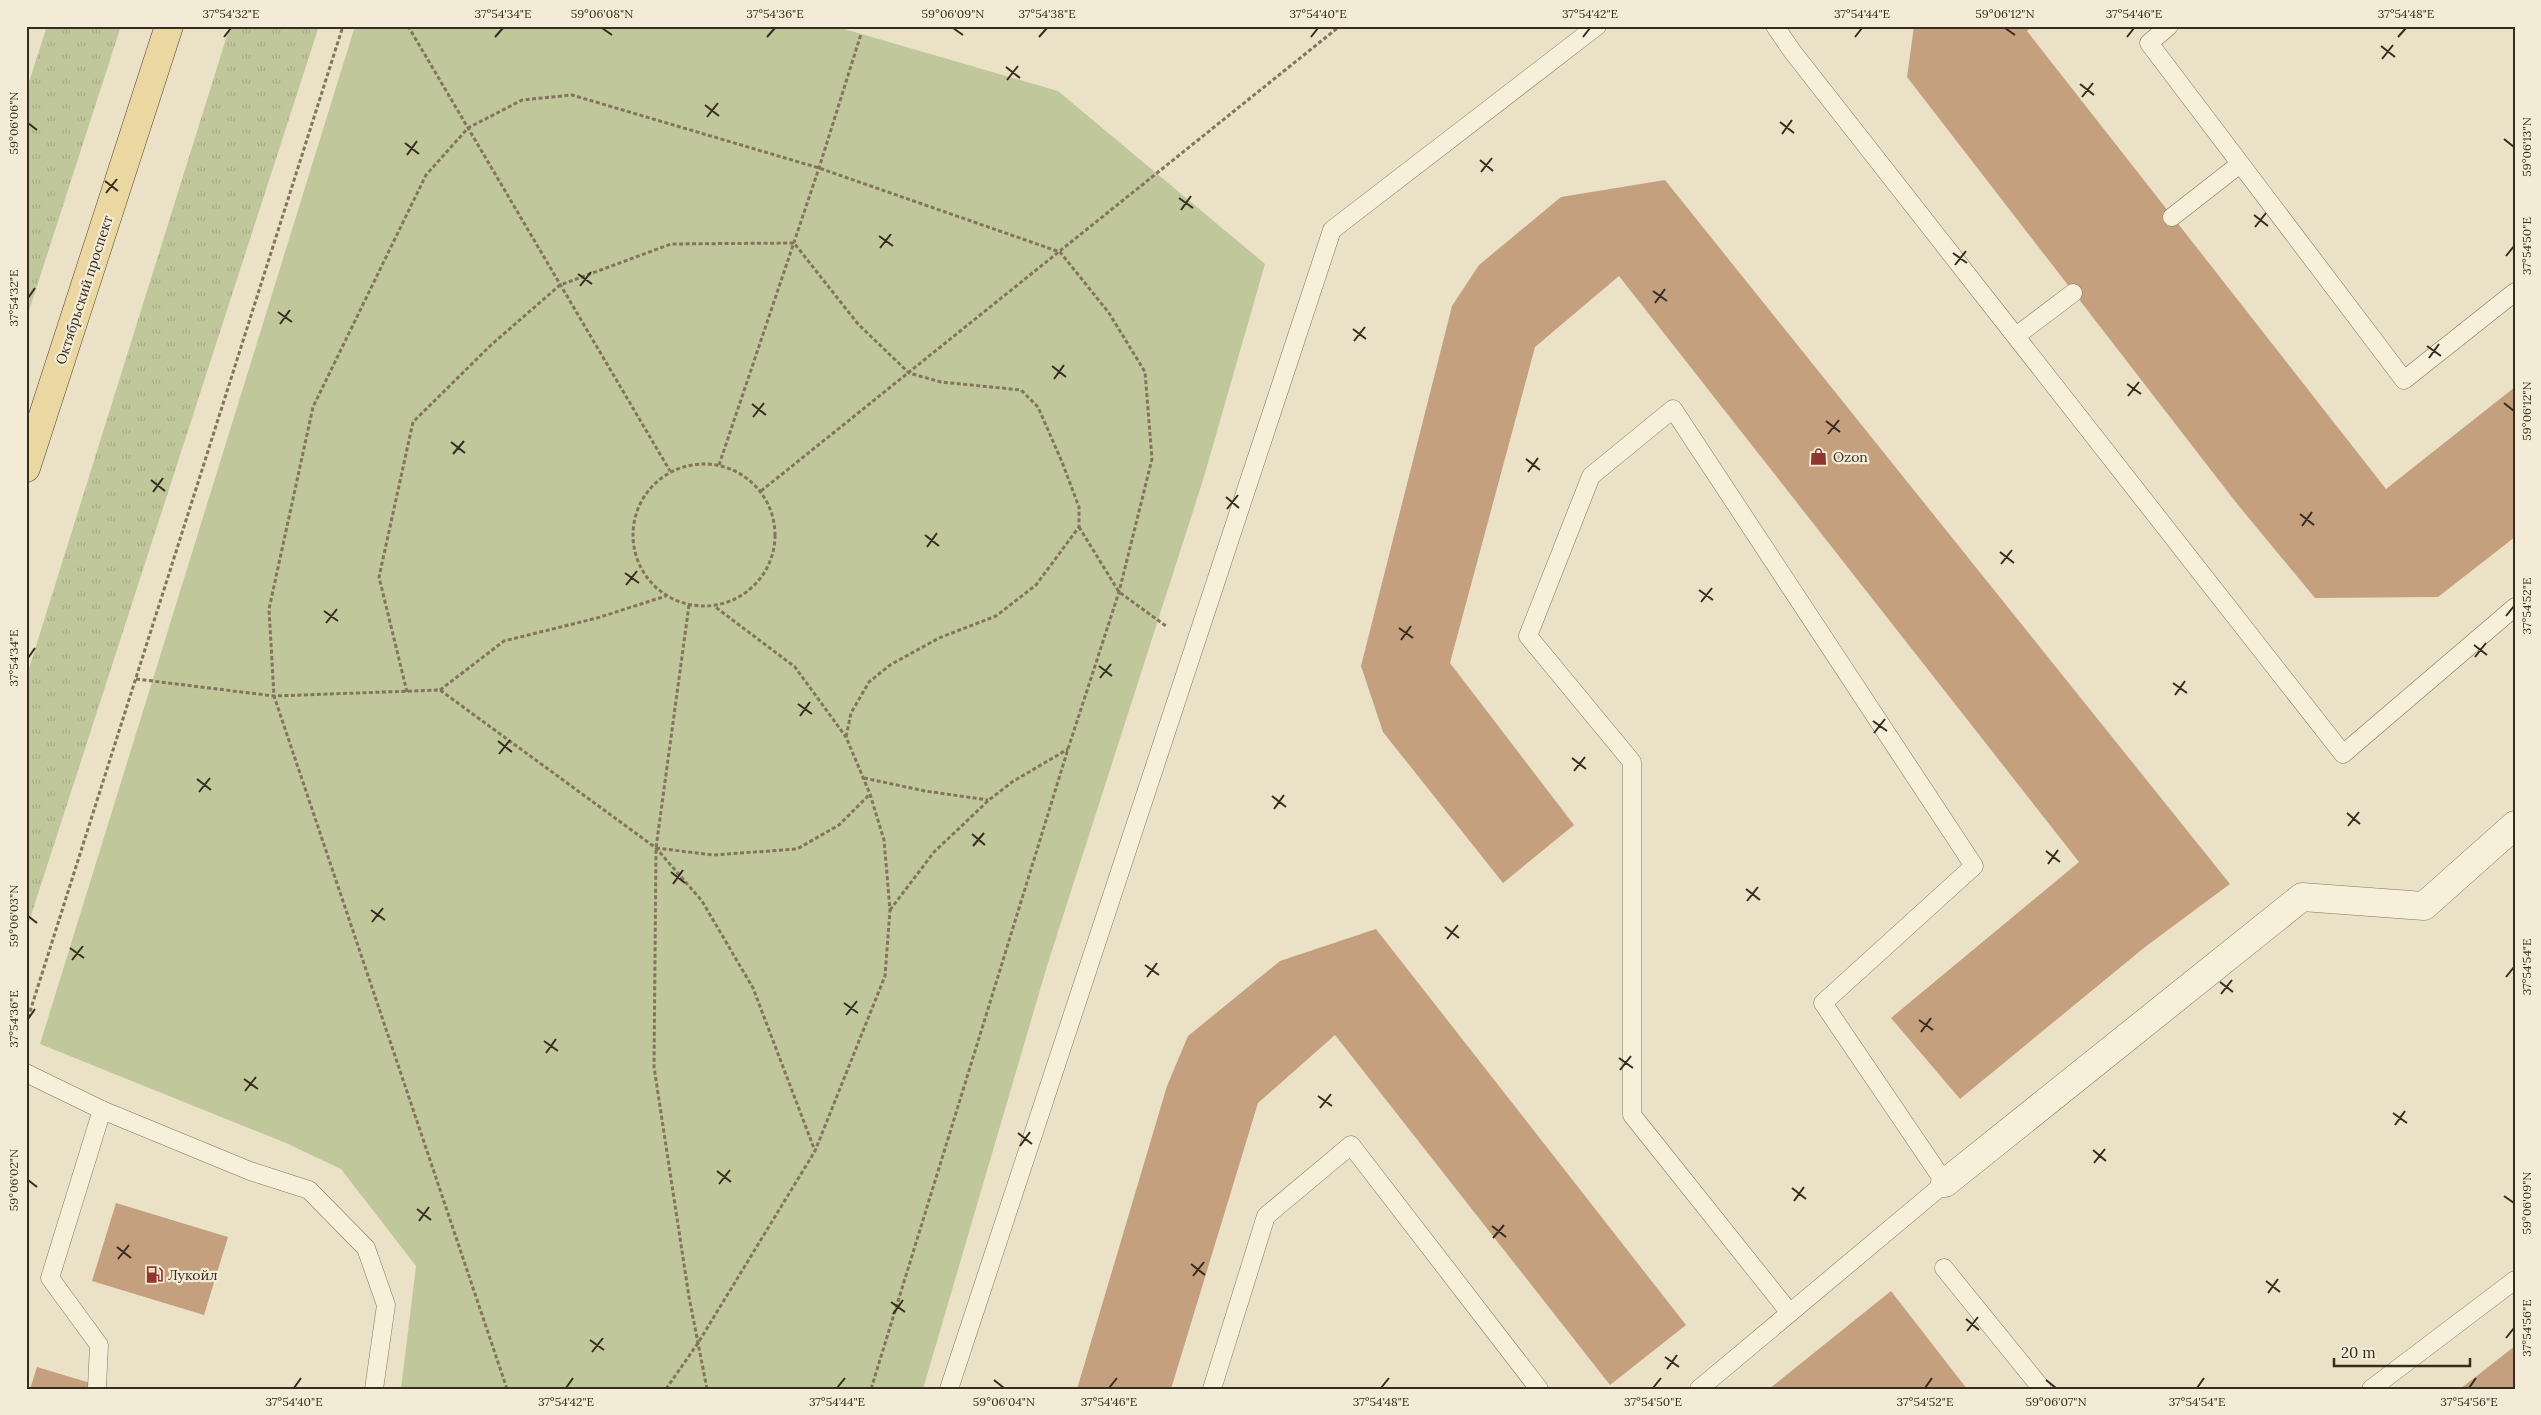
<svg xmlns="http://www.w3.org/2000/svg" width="2541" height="1415" viewBox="0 0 2541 1415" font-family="Lora,serif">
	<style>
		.grass { fill: url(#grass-tufts) }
		.park { fill: #c0c89b }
		.building { fill: #c5a07f }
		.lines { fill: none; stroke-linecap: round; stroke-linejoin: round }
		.lane-casing { stroke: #84745d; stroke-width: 19 }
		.street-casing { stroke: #84745d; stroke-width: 29 }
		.primary-casing { stroke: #534231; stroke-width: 29 }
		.path { stroke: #84745d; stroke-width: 3; stroke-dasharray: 4 2.5; stroke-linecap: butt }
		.lane { stroke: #f6efd9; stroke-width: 18 }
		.street { stroke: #f6efd9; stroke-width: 28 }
		.primary { stroke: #ead7a1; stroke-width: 28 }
		.ticks { fill: none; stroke: #362c20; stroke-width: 2 }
		.labels { text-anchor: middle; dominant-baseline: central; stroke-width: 4.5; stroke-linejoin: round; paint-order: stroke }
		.street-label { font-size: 14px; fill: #362c20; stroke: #f3ebd5 }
		.poi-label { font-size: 14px; fill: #362c20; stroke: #f3ebd5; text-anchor: start }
		.neatline { fill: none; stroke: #362c20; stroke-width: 2 }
		.ticks-label { font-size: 12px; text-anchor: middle; fill: #362c20 }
	</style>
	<defs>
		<pattern id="grass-tufts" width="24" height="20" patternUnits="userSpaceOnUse" patternTransform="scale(1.25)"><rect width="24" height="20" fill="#c0c89b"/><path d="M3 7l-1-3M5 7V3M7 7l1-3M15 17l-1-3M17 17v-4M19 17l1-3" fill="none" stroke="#a6ac85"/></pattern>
	</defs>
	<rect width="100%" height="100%" fill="#eae1c6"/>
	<g class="grass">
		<polygon points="47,26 121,26 26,320 26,91"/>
		<polygon points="230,26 319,26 26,931 26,678"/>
	</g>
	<polygon class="park" points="355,26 834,26 1058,91 1265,264 1203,480 1047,966 923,1389 401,1389 416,1266 341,1169 286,1143 40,1044"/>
	<g class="building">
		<polygon points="1914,26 2032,26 2027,31 2386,489 2515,387 2515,537 2438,597 2315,598 2238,505 1907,77"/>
		<polygon points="1665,180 2230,884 2145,947 1960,1099 1891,1018 2079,862 1619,276 1535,347 1450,663 1574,825 1503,883 1383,732 1361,666 1452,306 1479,265 1561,197"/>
		<polygon points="1376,929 1686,1325 1610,1385 1335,1035 1258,1103 1171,1389 1077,1389 1167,1086 1188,1036 1280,961"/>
		<polygon points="116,1203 228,1237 204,1315 92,1281"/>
		<polygon points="1891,1291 1967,1389 1769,1389"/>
		<polygon points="2515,1346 2515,1389 2460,1389"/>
		<polygon points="37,1367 107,1388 107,1389 30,1389"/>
	</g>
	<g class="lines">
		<defs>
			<g id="lane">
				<polyline points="1775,26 1792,51 2343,754 2515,607"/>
				<polyline points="2169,26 2149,43 2404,380 2515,292"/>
				<polyline points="2172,217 2240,164"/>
				<polyline points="2016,336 2073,293"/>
				<polyline points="26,1073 102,1110 50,1278 99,1345 97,1387"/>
				<polyline points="102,1110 250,1171 309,1190 366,1248 386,1305 374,1389"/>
				<polyline points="1944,1268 2042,1389"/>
				<polyline points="949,1389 1332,230 1597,26"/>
				<polyline points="1212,1389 1266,1216 1351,1145 1539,1389"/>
				<polyline points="1699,1389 1945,1183 1823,1003 1974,866 1673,409 1591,476 1528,636 1632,762 1632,1115 1790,1313"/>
				<polyline points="2371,1389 2515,1280"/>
			</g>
			<polyline id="street" points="1945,1183 2302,897 2424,906 2515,825"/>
			<polyline id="primary" points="26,468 169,26"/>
		</defs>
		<use href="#lane" class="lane-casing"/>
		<use href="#street" class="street-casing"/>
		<use href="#primary" class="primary-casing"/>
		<g class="path">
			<polyline points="408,26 670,471"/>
			<circle cx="704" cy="535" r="71"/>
			<polyline points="719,465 819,168 861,34"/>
			<polyline points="761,491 1340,26"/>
			<polyline points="1079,527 1119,592 1166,626"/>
			<polyline points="689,605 656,848 654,1067 689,1297 707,1389"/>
			<polyline points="136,679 274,696 440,690 656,848 702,901 753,988 815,1151"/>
			<polyline points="440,690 504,641 597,618 666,596"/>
			<polyline points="407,692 379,577 413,422 491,345 560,285 671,244 794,243 858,324 909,373 941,382 1021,390 1038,407 1062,462 1079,507 1079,527 1036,585 996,616 939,638 890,665 869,682 851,713 846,737"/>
			<polyline points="864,778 925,791 988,800"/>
			<polyline points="656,848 713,855 797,849 839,825 870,794"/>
			<polyline points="890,910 934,852 989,800 1012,782 1068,749"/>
			<polyline points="26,1024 343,26"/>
			<polyline points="507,1389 274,696 269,609 313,407 426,175 468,128 522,100 572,95 819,168 1060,252 1109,313 1145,372 1152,459 1119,592 1068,749 871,1389"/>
			<polyline points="666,1389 698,1343 815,1151 885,976 890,910 884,840 870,794 846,737 795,667 714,606"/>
		</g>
		<use href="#lane" class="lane"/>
		<use href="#street" class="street"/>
		<use href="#primary" class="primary"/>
	</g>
	<path class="ticks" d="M602,28L612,35M953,28L963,35M2005,28L2015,35M224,37L231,28M495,37L503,28M767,37L775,28M1039,37L1047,28M1311,37L1318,28M1583,37L1590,28M1855,37L1862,28M2127,37L2134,28M2398,37L2406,28M2381,46L2395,57M2382,59L2393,45M1006,67L1020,78M1007,80L1018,66M2080,84L2094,95M2082,97L2093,83M705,105L719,116M707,117L718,103M1780,122L1794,133M28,123L37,130M1782,134L1792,120M2504,139L2514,147M405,143L419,154M407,155L417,141M1480,160L1493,171M1481,172L1492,158M105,181L118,191M106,193L117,179M1179,198L1193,208M1181,210L1191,196M2254,215L2268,226M2255,227L2266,213M879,236L893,246M880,248L891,234M1953,253L1967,263M2506,256L2514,246M1955,265L1966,251M578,274L592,284M580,286L591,272M1653,291L1667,301M28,298L35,288M1655,303L1665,289M278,312L292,322M280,324L290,310M1353,329L1366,339M1354,341L1365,327M2427,346L2441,356M2429,358L2439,344M1052,366L1066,377M1054,379L1064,365M2127,384L2141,394M2128,396L2139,382M2504,403L2514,411M752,404L766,415M753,417L764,403M1826,421L1840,432M1828,434L1839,420M451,442L465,453M453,454L464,441M1526,459L1540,470M1528,472L1538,458M151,480L165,491M153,492L163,478M1226,497L1239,508M1227,509L1238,495M2300,514L2314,525M2302,526L2312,512M925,535L939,546M927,547L937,533M2000,552L2014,563M2001,564L2012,550M625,573L639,583M626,585L637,571M1699,590L1713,600M1701,602L1712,588M324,611L338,621M2506,616L2514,606M326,623L337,609M1399,628L1413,638M1401,640L1411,626M2474,645L2487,655M2475,657L2486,643M28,658L35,648M1099,666L1112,676M1100,678L1111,664M2173,683L2187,693M2175,695L2185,681M798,704L812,714M800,716L810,702M1873,721L1887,731M1874,733L1885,719M498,741L512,752M499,754L510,740M1572,758L1586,769M1574,771L1585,757M197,779L211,790M199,792L210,778M1272,796L1286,807M1274,809L1284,795M2347,813L2360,824M2348,826L2359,812M972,834L985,845M973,846L984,833M2046,851L2060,862M2048,864L2058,850M671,872L685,883M673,884L683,870M1746,889L1760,900M1747,901L1758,887M371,910L385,920M28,916L37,923M372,922L383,908M1445,927L1459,938M1447,939L1458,925M70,948L84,958M72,960L83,946M1145,965L1159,975M1147,977L1157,963M2506,977L2514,967M2220,982L2233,992M2221,994L2232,980M844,1003L858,1013M846,1015L857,1001M28,1019L35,1009M1919,1020L1933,1030M1921,1032L1931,1018M544,1041L558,1051M546,1053L556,1039M1619,1058L1633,1068M1620,1070L1631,1056M244,1079L258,1089M245,1091L256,1077M1318,1096L1332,1106M1320,1108L1331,1094M2393,1113L2407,1123M2395,1125L2405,1111M1018,1133L1032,1144M1020,1146L1030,1132M2093,1150L2106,1161M2094,1163L2105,1149M717,1171L731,1182M28,1180L37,1187M719,1184L730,1170M1792,1188L1806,1199M2504,1196L2514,1203M1794,1201L1804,1187M417,1209L431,1220M419,1221L429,1207M1492,1226L1506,1237M1493,1238L1504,1225M117,1247L131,1258M118,1259L129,1245M1191,1264L1205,1275M1193,1276L1204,1262M2266,1281L2280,1292M2268,1293L2278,1279M891,1302L905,1312M893,1314L903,1300M1966,1319L1979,1330M1967,1331L1978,1317M2506,1338L2514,1328M590,1340L604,1350M592,1352L603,1338M1665,1357L1679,1367M1667,1369L1677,1355M994,1380L1004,1388M2046,1380L2056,1388M294,1388L301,1378M566,1388L573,1378M837,1388L845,1378M1109,1388L1117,1378M1381,1388L1389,1378M1653,1388L1661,1378M1925,1388L1932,1378M2197,1388L2204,1378M2469,1388L2476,1378"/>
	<defs>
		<symbol id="shop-bare" viewBox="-9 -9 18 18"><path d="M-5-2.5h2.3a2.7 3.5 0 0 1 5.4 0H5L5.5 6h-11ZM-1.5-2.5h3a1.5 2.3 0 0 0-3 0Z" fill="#8e3632" stroke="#f3ebd5" stroke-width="2.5" paint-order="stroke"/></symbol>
		<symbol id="fuel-bare" viewBox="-9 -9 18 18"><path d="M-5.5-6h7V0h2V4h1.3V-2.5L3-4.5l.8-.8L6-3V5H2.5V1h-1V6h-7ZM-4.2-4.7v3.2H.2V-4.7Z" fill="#8e3632" stroke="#f3ebd5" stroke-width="2.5" paint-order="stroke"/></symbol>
	</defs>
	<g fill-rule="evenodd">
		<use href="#shop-bare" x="1806" y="444" width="25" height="25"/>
		<use href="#fuel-bare" x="142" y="1262" width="25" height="25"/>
	</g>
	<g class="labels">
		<g class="street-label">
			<text transform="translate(84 290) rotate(-72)">Октябрьский проспект</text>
		</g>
		<g class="poi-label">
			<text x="1833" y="457">Ozon</text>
			<text x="168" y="1275">Лукойл</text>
		</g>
	</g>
	<rect width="2541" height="1415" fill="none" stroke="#f3ebd5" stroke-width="55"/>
	<path d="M2334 1358v8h136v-8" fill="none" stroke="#362c20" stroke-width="2.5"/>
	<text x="2341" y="1358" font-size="15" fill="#362c20" stroke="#f3ebd5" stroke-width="4" paint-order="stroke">20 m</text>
	<rect x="28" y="28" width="2486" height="1360" class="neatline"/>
	<g class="ticks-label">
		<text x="231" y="18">37°54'32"E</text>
		<text x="503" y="18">37°54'34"E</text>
		<text x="602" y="18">59°06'08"N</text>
		<text x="775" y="18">37°54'36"E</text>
		<text x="953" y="18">59°06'09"N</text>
		<text x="1047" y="18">37°54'38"E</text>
		<text x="1318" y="18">37°54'40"E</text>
		<text x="1590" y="18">37°54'42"E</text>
		<text x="1862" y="18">37°54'44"E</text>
		<text x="2005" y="18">59°06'12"N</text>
		<text x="2134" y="18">37°54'46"E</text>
		<text x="2406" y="18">37°54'48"E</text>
		<text transform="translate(14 123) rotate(-90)" y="4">59°06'06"N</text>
		<text transform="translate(2527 147) rotate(-90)" y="4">59°06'13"N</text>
		<text transform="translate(2527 246) rotate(-90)" y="4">37°54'50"E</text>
		<text transform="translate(14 298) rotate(-90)" y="4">37°54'32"E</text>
		<text transform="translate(2527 411) rotate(-90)" y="4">59°06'12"N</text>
		<text transform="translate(2527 606) rotate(-90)" y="4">37°54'52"E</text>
		<text transform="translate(14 658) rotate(-90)" y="4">37°54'34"E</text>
		<text transform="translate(14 916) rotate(-90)" y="4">59°06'03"N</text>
		<text transform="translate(2527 967) rotate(-90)" y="4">37°54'54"E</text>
		<text transform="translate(14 1019) rotate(-90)" y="4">37°54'36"E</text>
		<text transform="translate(14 1180) rotate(-90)" y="4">59°06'02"N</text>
		<text transform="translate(2527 1203) rotate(-90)" y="4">59°06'09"N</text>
		<text transform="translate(2527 1328) rotate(-90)" y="4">37°54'56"E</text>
		<text x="294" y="1406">37°54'40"E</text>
		<text x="566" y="1406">37°54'42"E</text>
		<text x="837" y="1406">37°54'44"E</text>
		<text x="1004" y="1406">59°06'04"N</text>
		<text x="1109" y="1406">37°54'46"E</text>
		<text x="1381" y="1406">37°54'48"E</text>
		<text x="1653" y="1406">37°54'50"E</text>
		<text x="1925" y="1406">37°54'52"E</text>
		<text x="2056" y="1406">59°06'07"N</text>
		<text x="2197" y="1406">37°54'54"E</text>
		<text x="2469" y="1406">37°54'56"E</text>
	</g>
</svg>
